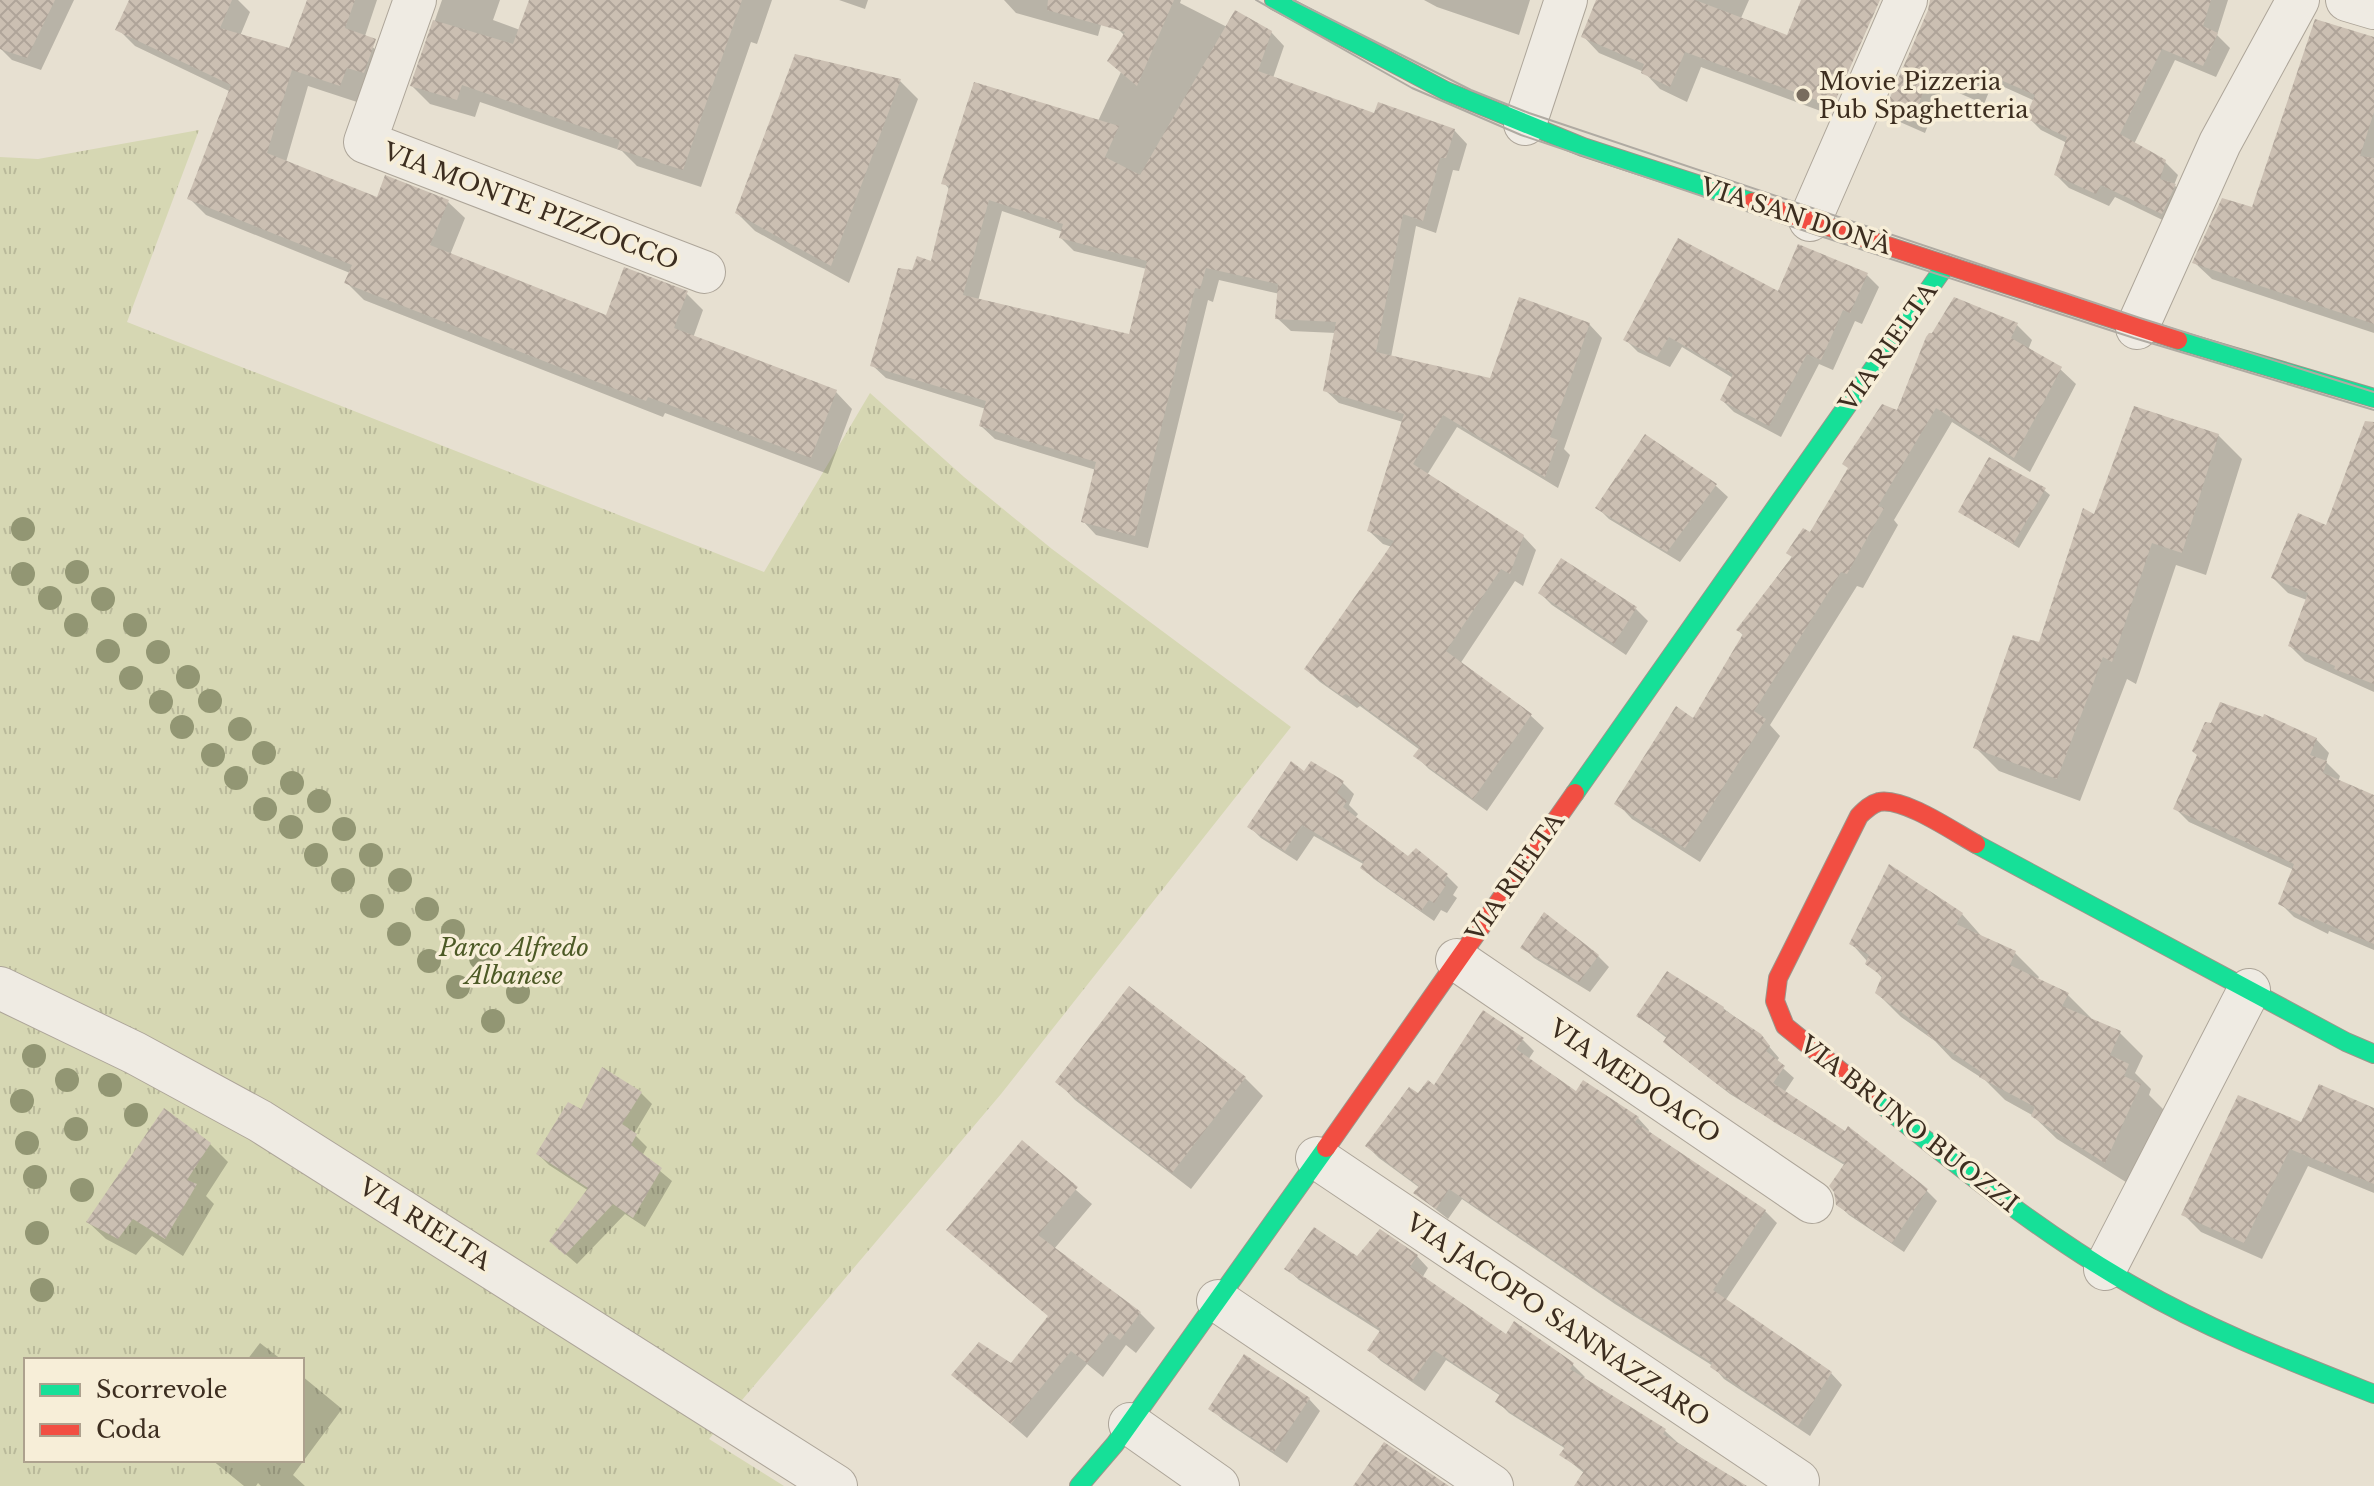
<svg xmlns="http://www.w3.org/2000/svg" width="2374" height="1486" viewBox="0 0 2374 1486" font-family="'Libre Baskerville',serif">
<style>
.park{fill:url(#park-tufts);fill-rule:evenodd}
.shadow{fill:#0003;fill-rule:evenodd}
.building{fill:url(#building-cross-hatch);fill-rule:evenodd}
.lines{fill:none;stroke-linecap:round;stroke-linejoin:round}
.street-casing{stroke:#ada599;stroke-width:44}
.fast-casing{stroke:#9c958a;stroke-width:20}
.jam-casing{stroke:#9c958a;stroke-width:20}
.street{stroke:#efebe3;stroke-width:42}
.fast{stroke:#16e098;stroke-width:18}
.jam{stroke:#f24e42;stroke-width:18}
.tram{stroke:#afaaa2;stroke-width:2}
.tree{fill:#929673}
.poi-dot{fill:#786c5e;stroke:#f7eed8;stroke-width:3}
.labels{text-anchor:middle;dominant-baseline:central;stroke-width:7;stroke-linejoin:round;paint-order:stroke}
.poi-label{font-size:24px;fill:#3d2e20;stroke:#f7eed8;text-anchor:start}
.street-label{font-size:24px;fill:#3d2e20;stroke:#f7eed8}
.park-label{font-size:24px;font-style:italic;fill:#4d5a26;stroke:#f7eed8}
</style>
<defs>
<pattern id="park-tufts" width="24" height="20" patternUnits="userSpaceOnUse" patternTransform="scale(2)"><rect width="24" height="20" fill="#d6d7b3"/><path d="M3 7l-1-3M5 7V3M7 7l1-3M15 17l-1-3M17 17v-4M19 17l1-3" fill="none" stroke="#b9b99a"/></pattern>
<pattern id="building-cross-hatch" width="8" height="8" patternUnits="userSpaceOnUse" patternTransform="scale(2)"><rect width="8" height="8" fill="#cbbfb2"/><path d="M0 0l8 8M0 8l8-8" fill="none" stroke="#afa499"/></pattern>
</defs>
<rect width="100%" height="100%" fill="#e7e0d1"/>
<path class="park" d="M 199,130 L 127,322 L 764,572 L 870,393 L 964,477 L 1052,549 L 1291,727 L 1001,1094 L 709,1439 L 784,1486 L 0,1486 L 0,157 L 38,159 ZM 26,1360 L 302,1360 L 302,1460 L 26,1460 Z"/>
<path class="shadow" d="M 0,0 L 74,0 L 41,70 L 12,60 L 0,48 Z
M 131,0 L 238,0 L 250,12 L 240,36 L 290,50 L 310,0 L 377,0 L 364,39 L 378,52 L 357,102 L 308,86 L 286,162 L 378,199 L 448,202 L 465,218 L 450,255 L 608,318 L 686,293 L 703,310 L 693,338 L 836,392 L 852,409 L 828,474 L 665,413 L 663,417 L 364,300 L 347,283 L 350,273 L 206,215 L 189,198 L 231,92 L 135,46 L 118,29 Z
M 442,0 L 500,0 L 493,20 L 544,39 L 557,0 L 772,0 L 757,44 L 751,42 L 701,187 L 637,166 L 622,151 L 480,102 L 475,117 L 430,104 L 412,86 Z
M 839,0 L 868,0 L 865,9 Z
M 1004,0 L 1108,0 L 1098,36 L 1016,13 Z
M 1133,0 L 1181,0 L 1180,3 L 1227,27 L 1271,32 L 1284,46 L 1273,78 L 1375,116 L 1454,130 L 1467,144 L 1459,171 L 1453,170 L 1436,233 L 1416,226 L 1391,357 L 1491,380 L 1589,324 L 1602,338 L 1564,449 L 1570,455 L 1558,488 L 1457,427 L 1427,475 L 1523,536 L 1536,550 L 1523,586 L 1515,581 L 1460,664 L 1530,715 L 1544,728 L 1487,811 L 1429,769 L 1416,756 L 1420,750 L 1360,706 L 1357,708 L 1320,682 L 1306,669 L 1392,547 L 1383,544 L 1369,531 L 1403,422 L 1339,403 L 1325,390 L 1336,333 L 1291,331 L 1277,318 L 1280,294 L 1219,280 L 1213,302 L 1208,300 L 1148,548 L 1096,535 L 1083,521 L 1096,470 L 995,439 L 981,426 L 986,409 L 886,378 L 872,365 L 913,272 L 932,264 L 950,190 L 944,183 L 1098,121 L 1121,72 L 1125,36 L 1118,29 ZM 1002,211 L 1063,232 L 1061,238 L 1074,251 L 1147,269 L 1130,336 L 978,301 Z
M 1424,0 L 1530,0 L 1519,35 L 1437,7 Z
M 1599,0 L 1749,0 L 1741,18 L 1788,37 L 1804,0 L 1877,0 L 1826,113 L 1701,67 L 1687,102 L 1660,89 L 1644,72 L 1599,53 L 1583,36 Z
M 1932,0 L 2228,0 L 2217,35 L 2230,48 L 2216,77 L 2175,60 L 2134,144 L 2165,162 L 2178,175 L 2174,185 L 2188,198 L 2175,226 L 2115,197 L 2109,206 L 2069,188 L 2056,175 L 2067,143 L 2041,130 L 2028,117 L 2035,101 L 1993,82 L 1984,104 L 1943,86 L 1925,133 L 1900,122 L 1887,109 L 1930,10 Z
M 2374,39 L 2374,333 L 2212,279 L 2195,263 L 2253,210 Z
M 900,81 L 918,99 L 849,283 L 755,231 L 737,213 Z
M 1799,246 L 1867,275 L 1879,287 L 1862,324 L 1855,321 L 1833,370 L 1819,364 L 1781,437 L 1734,412 L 1722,400 L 1733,378 L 1682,347 L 1670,367 L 1638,352 L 1626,340 L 1779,294 Z
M 2017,325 L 2032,340 L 2028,350 L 2060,369 L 2076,384 L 2030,472 L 1952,422 L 1894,520 L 1898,525 L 1863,588 L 1857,586 L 1770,725 L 1780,736 L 1700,862 L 1632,819 L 1617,803 L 1693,721 L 1744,636 L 1738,630 L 1898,413 Z
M 2218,435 L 2242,459 L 2206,575 L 2176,565 L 2136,684 L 2127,679 L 2080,801 L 1999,771 L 1976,748 L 2040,644 L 2095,517 Z
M 1645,436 L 1716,486 L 1728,497 L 1680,562 L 1609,519 L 1598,508 Z
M 2374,473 L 2374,692 L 2305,661 L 2290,646 L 2307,600 L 2288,593 L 2273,578 L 2327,527 Z
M 2044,490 L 2050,495 L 2019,548 L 1960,512 Z
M 1561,561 L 1636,609 L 1648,621 L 1626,655 L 1552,605 L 1540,593 Z
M 2316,739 L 2329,753 L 2326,762 L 2340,776 L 2338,782 L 2374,814 L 2374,950 L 2329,931 L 2328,934 L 2294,917 L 2280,903 L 2294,870 L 2189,822 L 2175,808 Z
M 1305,773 L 1343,783 L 1354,794 L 1349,805 L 1358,814 L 1355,818 L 1409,859 L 1416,850 L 1447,876 L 1458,887 L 1453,895 L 1457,898 L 1447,913 L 1441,910 L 1434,921 L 1374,879 L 1363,868 L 1365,865 L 1314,836 L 1297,861 L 1261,838 L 1250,827 Z
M 1962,914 L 1984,939 L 2015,953 L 2039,977 L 2037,980 L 2067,994 L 2091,1018 L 2090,1020 L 2120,1033 L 2143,1056 L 2135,1073 L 2151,1089 L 2149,1095 L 2164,1110 L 2129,1184 L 2057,1139 L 2032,1115 L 2005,1100 L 1985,1080 L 1952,1059 L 1935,1041 L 1901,1017 L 1877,993 L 1883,979 L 1851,943 Z
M 1523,947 L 1598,956 L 1609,967 L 1590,992 L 1534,958 Z
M 1723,1008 L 1760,1036 L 1779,1058 L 1776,1062 L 1794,1078 L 1784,1093 L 1926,1190 L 1937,1201 L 1904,1252 L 1849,1215 L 1838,1204 L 1846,1166 L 1730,1094 L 1676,1052 L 1668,1039 L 1638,1016 Z
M 1522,1039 L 1534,1051 L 1528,1060 L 1576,1094 L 1638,1118 L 1649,1130 L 1648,1132 L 1765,1211 L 1777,1223 L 1725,1301 L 1831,1373 L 1842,1385 L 1810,1436 L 1724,1379 L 1713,1366 L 1615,1304 L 1462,1199 L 1448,1219 L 1415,1193 L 1420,1188 L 1379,1158 L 1367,1146 L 1418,1096 Z
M 1245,1078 L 1263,1096 L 1191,1189 L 1075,1100 L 1058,1082 Z
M 641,1093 L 652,1104 L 634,1134 L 647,1147 L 642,1156 L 672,1181 L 645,1227 L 625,1214 L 577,1264 L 563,1252 L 589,1191 L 549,1165 L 538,1154 L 582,1112 Z
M 2374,1110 L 2374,1193 L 2308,1166 L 2262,1259 L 2201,1232 L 2183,1214 L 2302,1125 Z
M 1022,1143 L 1092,1204 L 1054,1249 L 1140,1313 L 1155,1328 L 1136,1353 L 1126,1345 L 1103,1377 L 1087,1364 L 1027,1438 L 954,1375 L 1012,1366 L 1050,1317 L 949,1230 Z
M 210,1144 L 228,1162 L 206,1196 L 214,1204 L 183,1256 L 152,1236 L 136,1255 L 106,1239 L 88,1222 Z
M 1417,1256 L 1428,1268 L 1422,1278 L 1506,1336 L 1515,1324 L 1573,1365 L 1585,1377 L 1583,1379 L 1665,1431 L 1677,1442 L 1743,1486 L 1592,1486 L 1584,1473 L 1562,1455 L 1566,1449 L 1509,1413 L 1498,1402 L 1501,1396 L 1446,1360 L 1425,1391 L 1381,1361 L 1370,1350 L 1381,1332 L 1299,1280 L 1287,1269 L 1357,1258 Z
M 260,1343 L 282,1360 L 247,1360 Z
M 302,1376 L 342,1409 L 293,1475 L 305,1486 L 261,1486 L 258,1483 L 256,1486 L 244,1486 L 212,1460 L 302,1460 Z
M 1309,1399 L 1320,1411 L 1287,1463 L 1223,1420 L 1211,1408 Z"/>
<path class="building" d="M 0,0 L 55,0 L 27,58 L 0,49 Z
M 129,0 L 232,0 L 220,28 L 289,48 L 307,0 L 355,0 L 345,28 L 376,39 L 364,73 L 347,68 L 340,86 L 292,70 L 267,153 L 377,197 L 385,175 L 449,200 L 430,245 L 606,315 L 624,267 L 688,291 L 674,328 L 837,390 L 811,458 L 648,397 L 646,401 L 344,283 L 352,265 L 187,199 L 231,85 L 115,30 Z
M 529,0 L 742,0 L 683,170 L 617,149 L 620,140 L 462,85 L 457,100 L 410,86 L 433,20 L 513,44 Z
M 1048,0 L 1174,0 L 1137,86 L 1107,61 L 1125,32 L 1047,10 Z
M 1596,0 L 1695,0 L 1787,35 L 1801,0 L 1880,0 L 1833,106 L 1685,52 L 1670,87 L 1641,73 L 1644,64 L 1581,37 Z
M 1930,0 L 2211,0 L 2203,26 L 2218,33 L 2203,66 L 2162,49 L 2120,134 L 2166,160 L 2160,179 L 2176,184 L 2162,214 L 2101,185 L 2096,194 L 2054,175 L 2067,137 L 2025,118 L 2035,95 L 1980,71 L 1970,92 L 1930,74 L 1912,122 L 1885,109 L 1928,10 Z
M 1235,10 L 1272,31 L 1258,71 L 1374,113 L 1378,102 L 1455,129 L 1446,158 L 1440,158 L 1423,221 L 1403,214 L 1376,352 L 1490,378 L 1519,297 L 1590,323 L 1550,437 L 1558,440 L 1545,477 L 1443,415 L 1413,464 L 1524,535 L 1510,574 L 1501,569 L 1446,651 L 1532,714 L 1473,799 L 1413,756 L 1420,747 L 1346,694 L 1342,696 L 1304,669 L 1394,541 L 1367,531 L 1404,414 L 1323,391 L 1336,322 L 1275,319 L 1278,284 L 1206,268 L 1200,289 L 1195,288 L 1135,536 L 1081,522 L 1096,462 L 979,426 L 986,401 L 870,366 L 898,268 L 912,270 L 917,256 L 931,261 L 949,186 L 941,184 L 974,82 L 1119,126 L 1105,157 L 1140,175 ZM 989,200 L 1063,224 L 1059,238 L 1147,261 L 1129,334 L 963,295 Z
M 2315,19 L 2374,37 L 2374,112 L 2360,156 L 2374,158 L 2374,324 L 2192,263 L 2222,198 L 2252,207 Z
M 795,54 L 901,79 L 831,266 L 735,213 Z
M 1678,238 L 1778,291 L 1798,244 L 1868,273 L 1850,313 L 1843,310 L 1821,360 L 1807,354 L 1769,426 L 1720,400 L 1733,374 L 1669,337 L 1657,357 L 1623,340 Z
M 1954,297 L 2018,323 L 2011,338 L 2062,367 L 2014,458 L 1936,408 L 1878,506 L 1884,508 L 1847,574 L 1841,572 L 1754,711 L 1766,719 L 1685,848 L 1614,804 L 1676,706 L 1693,718 L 1743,634 L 1736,630 L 1792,557 L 1786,553 L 1803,528 L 1810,532 L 1848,468 L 1842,464 L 1882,404 L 1897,410 L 1926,337 L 1929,333 L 1932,333 Z
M 2134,406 L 2219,434 L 2182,553 L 2152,543 L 2112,662 L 2103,657 L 2057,779 L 1973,748 L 2013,635 L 2039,642 L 2083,508 L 2094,514 Z
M 2365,421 L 2374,422 L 2374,684 L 2334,669 L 2335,666 L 2288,646 L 2308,593 L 2271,578 L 2298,513 L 2326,525 Z
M 1645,434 L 1717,484 L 1667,552 L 1595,508 Z
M 1989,457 L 2046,488 L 2013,544 L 1958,512 Z
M 1561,558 L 1637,607 L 1614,644 L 1538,593 Z
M 2220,702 L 2263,717 L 2264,714 L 2317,738 L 2310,755 L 2327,761 L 2323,773 L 2374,795 L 2374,944 L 2315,919 L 2314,922 L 2278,904 L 2294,864 L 2173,809 L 2197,755 L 2192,751 L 2205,722 L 2211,723 Z
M 1291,761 L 1304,771 L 1311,761 L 1344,781 L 1337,793 L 1347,801 L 1343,807 L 1408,856 L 1416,848 L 1448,874 L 1443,882 L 1446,885 L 1434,903 L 1429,900 L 1421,911 L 1360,868 L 1364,862 L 1302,825 L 1285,851 L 1247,827 Z
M 1889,864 L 1963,913 L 1956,924 L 2016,951 L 2010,965 L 2069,993 L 2062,1006 L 2121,1031 L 2110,1055 L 2129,1064 L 2124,1076 L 2141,1084 L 2105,1163 L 2031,1116 L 2035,1107 L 1979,1077 L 1981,1072 L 1927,1035 L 1928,1032 L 1875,993 L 1882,976 L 1865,964 L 1869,955 L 1849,944 Z
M 1544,912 L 1599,955 L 1579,982 L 1520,948 Z
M 1667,971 L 1724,1007 L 1723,1009 L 1761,1034 L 1770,1046 L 1766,1051 L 1785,1066 L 1773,1083 L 1845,1131 L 1848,1126 L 1928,1189 L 1892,1243 L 1836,1205 L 1834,1192 L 1829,1186 L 1845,1163 L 1777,1124 L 1717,1084 L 1663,1042 L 1667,1036 L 1636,1016 Z
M 1129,986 L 1246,1077 L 1172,1173 L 1055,1082 Z
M 1483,1010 L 1524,1038 L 1516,1049 L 1576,1091 L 1583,1080 L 1639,1117 L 1635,1122 L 1766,1210 L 1713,1290 L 1832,1372 L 1798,1426 L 1710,1367 L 1712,1363 L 1601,1292 L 1449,1189 L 1436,1209 L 1413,1193 L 1419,1186 L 1365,1146 L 1409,1087 L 1418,1093 L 1428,1080 L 1434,1085 Z
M 602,1067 L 642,1092 L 622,1124 L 637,1134 L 631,1145 L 662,1168 L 633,1218 L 613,1204 L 565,1255 L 549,1241 L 588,1188 L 536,1154 L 568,1102 L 581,1109 Z
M 2319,1084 L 2374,1108 L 2374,1184 L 2290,1149 L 2244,1243 L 2181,1215 L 2238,1095 L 2301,1122 Z
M 164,1108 L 211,1143 L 187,1180 L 197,1184 L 165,1239 L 133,1219 L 118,1239 L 86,1222 Z
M 1022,1140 L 1078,1187 L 1038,1235 L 1141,1312 L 1120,1340 L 1110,1332 L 1087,1363 L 1071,1351 L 1011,1424 L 951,1375 L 979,1342 L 1011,1363 L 1048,1316 L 946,1230 Z
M 1314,1227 L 1357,1256 L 1380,1229 L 1418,1255 L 1410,1267 L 1506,1334 L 1514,1321 L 1574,1363 L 1570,1369 L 1666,1429 L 1663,1434 L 1747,1486 L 1574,1486 L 1584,1471 L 1559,1455 L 1565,1447 L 1495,1402 L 1500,1394 L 1434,1350 L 1412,1381 L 1367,1350 L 1381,1329 L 1284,1269 Z
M 1244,1354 L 1310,1398 L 1274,1452 L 1208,1409 Z
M 1384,1442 L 1449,1486 L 1353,1486 Z"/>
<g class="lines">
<defs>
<path id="street" d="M 415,0 L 365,142 L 704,272
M 2347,0 L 2374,8
M 1525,124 L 1566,0
M 1810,220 L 1906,0
M 2137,328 L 2220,143 L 2298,0
M 1457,960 L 1812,1202
M 0,988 L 135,1053 L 260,1121 L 836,1486
M 1317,1158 L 1798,1481
M 2105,1269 L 2249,990
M 1218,1301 L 1492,1486
M 1130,1424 L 1218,1486"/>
<path id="fast" d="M 1274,0 L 1446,91 L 1583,147 L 1752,202
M 2178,340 L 2374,398
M 1575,793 L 1946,265
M 1976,844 L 2346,1042 L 2374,1054
M 1869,1094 C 1954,1163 2040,1233 2135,1287 C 2211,1331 2293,1362 2374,1394
M 1079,1486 L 1115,1444 L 1326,1148"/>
<path id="jam" d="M 1752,202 L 2178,340
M 1869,1094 L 1785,1026 L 1775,1001 L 1778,978 L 1859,816 C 1865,810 1871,804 1879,802 C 1904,797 1954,832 1976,844
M 1326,1148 L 1575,793"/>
</defs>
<use href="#street" class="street-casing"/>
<use href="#fast" class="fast-casing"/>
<use href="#jam" class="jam-casing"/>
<use href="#street" class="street"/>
<use href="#fast" class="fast"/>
<use href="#jam" class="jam"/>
<path class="tram" d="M 1256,0 L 1412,88 L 1521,135 L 1814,234 L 2134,338 L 2374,410
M 1293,0 L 1471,90 L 1529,113 L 2140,318 L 2374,392"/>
</g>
<g class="tree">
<circle cx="23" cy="529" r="12"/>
<circle cx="77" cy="572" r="12"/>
<circle cx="23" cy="574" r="12"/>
<circle cx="50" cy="598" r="12"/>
<circle cx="103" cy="599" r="12"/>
<circle cx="76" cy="625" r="12"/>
<circle cx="135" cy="625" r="12"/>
<circle cx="108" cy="651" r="12"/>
<circle cx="158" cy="652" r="12"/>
<circle cx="188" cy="677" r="12"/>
<circle cx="131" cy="678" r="12"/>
<circle cx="210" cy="701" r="12"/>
<circle cx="161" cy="702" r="12"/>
<circle cx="182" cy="727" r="12"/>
<circle cx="240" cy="729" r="12"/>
<circle cx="264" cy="753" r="12"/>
<circle cx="213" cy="755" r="12"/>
<circle cx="236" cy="778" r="12"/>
<circle cx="292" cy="783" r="12"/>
<circle cx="319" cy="801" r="12"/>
<circle cx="265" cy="809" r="12"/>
<circle cx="291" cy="827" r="12"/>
<circle cx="344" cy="829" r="12"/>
<circle cx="316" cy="855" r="12"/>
<circle cx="371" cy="855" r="12"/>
<circle cx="343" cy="880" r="12"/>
<circle cx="400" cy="880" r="12"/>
<circle cx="372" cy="906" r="12"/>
<circle cx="427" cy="909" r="12"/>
<circle cx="453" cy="931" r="12"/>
<circle cx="399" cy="934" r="12"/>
<circle cx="481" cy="958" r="12"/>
<circle cx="429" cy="961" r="12"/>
<circle cx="458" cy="987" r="12"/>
<circle cx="518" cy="992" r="12"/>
<circle cx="493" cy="1021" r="12"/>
<circle cx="34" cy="1056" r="12"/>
<circle cx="67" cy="1080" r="12"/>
<circle cx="110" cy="1085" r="12"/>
<circle cx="22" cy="1101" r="12"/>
<circle cx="136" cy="1115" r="12"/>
<circle cx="76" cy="1129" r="12"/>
<circle cx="27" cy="1143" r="12"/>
<circle cx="35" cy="1177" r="12"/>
<circle cx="82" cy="1190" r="12"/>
<circle cx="37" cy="1233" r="12"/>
<circle cx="42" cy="1290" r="12"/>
</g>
<circle class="poi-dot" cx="1803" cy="95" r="8"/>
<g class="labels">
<g class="poi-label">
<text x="1819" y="81">Movie Pizzeria<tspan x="1819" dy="28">Pub Spaghetteria</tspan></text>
</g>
<g class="street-label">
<text transform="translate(531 206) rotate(21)">VIA MONTE PIZZOCCO</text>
<text transform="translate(1796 216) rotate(18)">VIA SAN DONÀ</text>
<text transform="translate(1888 347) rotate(-55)">VIA RIELTA</text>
<text transform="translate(1515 877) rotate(-55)">VIA RIELTA</text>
<text transform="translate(1635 1081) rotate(34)">VIA MEDOACO</text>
<text transform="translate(1909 1124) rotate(38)">VIA BRUNO BUOZZI</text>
<text transform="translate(425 1224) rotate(32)">VIA RIELTA</text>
<text transform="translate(1558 1320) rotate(34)">VIA JACOPO SANNAZZARO</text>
</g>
<g class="park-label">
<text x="514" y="947">Parco Alfredo<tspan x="514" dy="28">Albanese</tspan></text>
</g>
</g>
<rect x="24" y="1358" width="280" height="104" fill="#f7eed8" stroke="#ada18e" stroke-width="2"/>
<rect x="40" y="1384" width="40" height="12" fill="#16e098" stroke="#ada18e" stroke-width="2"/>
<text x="96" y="1398" font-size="24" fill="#3d2e20">Scorrevole</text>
<rect x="40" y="1424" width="40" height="12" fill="#f24e42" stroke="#ada18e" stroke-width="2"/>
<text x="96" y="1438" font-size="24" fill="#3d2e20">Coda</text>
</svg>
